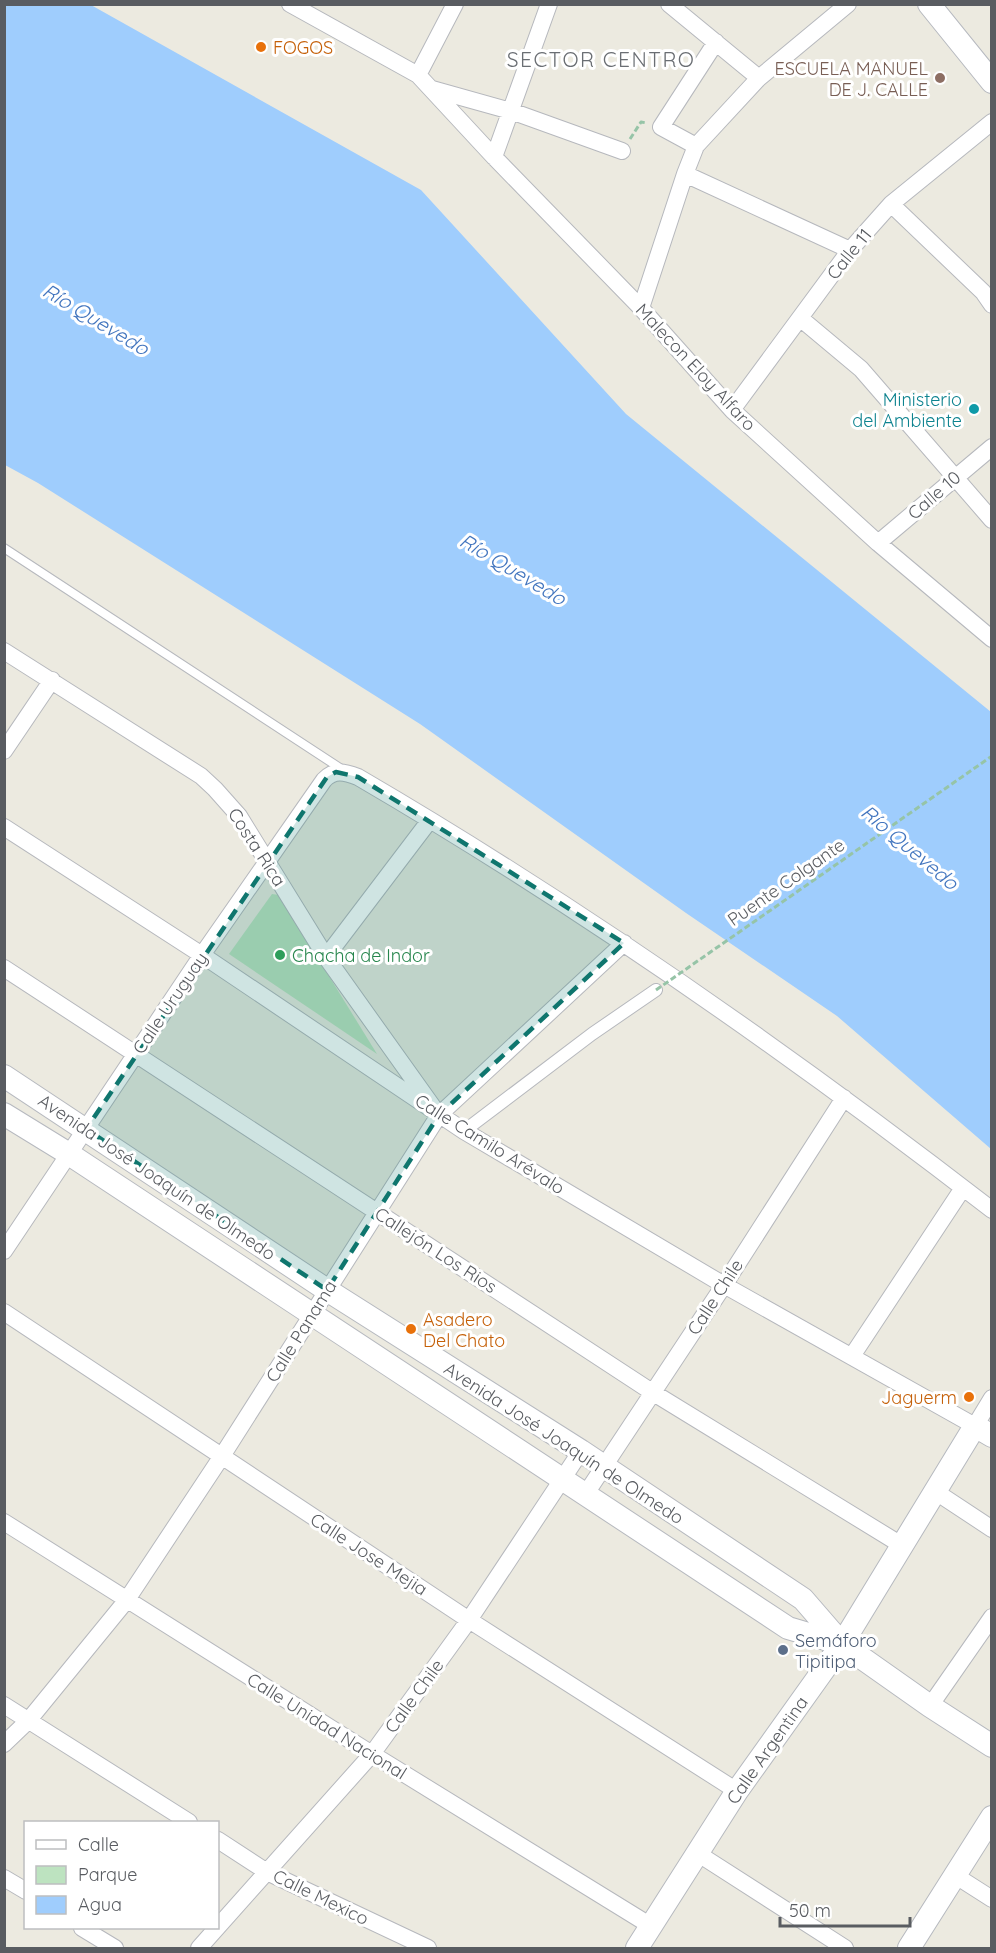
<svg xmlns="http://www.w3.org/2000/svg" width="996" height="1953" viewBox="0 0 996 1953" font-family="Quicksand,sans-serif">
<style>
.green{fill:#bde3c0}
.water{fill:#9fcdfd}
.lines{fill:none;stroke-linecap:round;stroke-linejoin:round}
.service-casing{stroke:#b6b8bd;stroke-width:10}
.pedestrian-casing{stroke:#b6b8bd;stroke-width:14}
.minor-casing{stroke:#b6b8bd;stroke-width:18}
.secondary-casing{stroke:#b6b9bf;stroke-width:24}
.path{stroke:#96c4a7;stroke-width:3;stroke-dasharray:6 3;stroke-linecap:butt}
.service{stroke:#fff;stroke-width:8}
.pedestrian{stroke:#fff;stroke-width:12}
.minor{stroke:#fff;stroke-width:16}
.secondary{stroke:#fff;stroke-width:22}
.path-bridge{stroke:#96c4a7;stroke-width:3;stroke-dasharray:6 3;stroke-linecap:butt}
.marked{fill:#0f766e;fill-opacity:0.2;stroke:#0f766e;stroke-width:4.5;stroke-dasharray:12 8;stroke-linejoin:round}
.food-dot{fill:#e8710a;stroke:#fff;stroke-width:2}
.education-dot{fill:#8d6e63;stroke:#fff;stroke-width:2}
.culture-dot{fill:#0f9aa8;stroke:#fff;stroke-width:2}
.leisure-dot{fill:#2e9e5b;stroke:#fff;stroke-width:2}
.service-dot{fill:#5c6f8a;stroke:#fff;stroke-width:2}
.labels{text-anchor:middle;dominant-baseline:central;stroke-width:6;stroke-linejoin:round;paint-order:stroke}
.food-label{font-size:18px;fill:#c56008;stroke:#fff;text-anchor:start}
.education-label{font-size:18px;fill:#785e54;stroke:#fff;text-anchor:end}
.street-label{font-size:18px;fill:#595c61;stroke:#fff}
.culture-label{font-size:18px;fill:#0d838f;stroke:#fff;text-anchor:end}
.leisure-label{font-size:18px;fill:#27864d;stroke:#fff;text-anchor:start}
.service-label{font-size:18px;fill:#4e5e75;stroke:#fff;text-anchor:start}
.water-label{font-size:20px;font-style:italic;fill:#4376bf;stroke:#fff}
.quarter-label{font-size:21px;letter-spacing:1.5px;fill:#6a6e73;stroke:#fff}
</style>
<rect width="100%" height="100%" fill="#eceae0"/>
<path class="green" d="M 272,894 L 279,895 L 377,1054 L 229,954 Z"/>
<path class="water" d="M 5,4 L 91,5 L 421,190 L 626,414 L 991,712 L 991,1149 L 837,1016 L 686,913 L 420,724 L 38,483 L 5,465 Z"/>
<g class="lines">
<defs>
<path id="service" d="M 4,548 L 343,770"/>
<path id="pedestrian" d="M 464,1131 L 592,1034 L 656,990"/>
<path id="minor" d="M 290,4 L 418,75 L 494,157 L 641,308 L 732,410 L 878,543 L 992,639
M 669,4 L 759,78
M 418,75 L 455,4
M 432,89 L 511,111 L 622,151
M 696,146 L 661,127 L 716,42
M 494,157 L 549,4
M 685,174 L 696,146 L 759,78 L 848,4
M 891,204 L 983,292 L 992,305
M 641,308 L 685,174 L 850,250
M 800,318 L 861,369 L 992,520
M 732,410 L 850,250 L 891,204 L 992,122
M 878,543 L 992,447
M 4,651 L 201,776 L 215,789 L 239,816 L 326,957 L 433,1107
M 4,751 L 52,680
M 4,827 L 202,955 L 464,1131 L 724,1285 L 975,1426 L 992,1398
M 326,957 L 430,820
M 4,968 L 652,1392 L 903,1546
M 4,1251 L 202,955 L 324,780 C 334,769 345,772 358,777 C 579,906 789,1053 992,1210
M 4,1312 L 469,1620 L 737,1791
M 852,1356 L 963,1188
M 936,1492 L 992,1529
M 585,1495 L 724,1285 L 844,1098
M 4,1522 L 372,1754 L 651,1926
M 4,1705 L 189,1822
M 930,1706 L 992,1617
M 4,1744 L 28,1721 L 126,1601 L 222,1456 L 439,1115 L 624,943
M 218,1840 L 267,1872 L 428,1948
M 697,1853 L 845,1948
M 956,1876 L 992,1899
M 4,1878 L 26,1891
M 82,1928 L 115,1948
M 199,1948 L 372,1754 L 469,1620 L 581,1451"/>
<path id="secondary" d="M 929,4 L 992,82
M 4,1076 L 327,1290 L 581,1451 L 803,1599 L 842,1644 L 930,1706 L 992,1746
M 4,1114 L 69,1154 L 788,1628 L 842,1644
M 637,1948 L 737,1791 L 842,1644 L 975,1426 L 992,1436
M 909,1948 L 992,1817"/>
</defs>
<use href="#service" class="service-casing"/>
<use href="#pedestrian" class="pedestrian-casing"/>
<use href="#minor" class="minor-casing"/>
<use href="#secondary" class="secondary-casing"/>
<path class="path" d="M 630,139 L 641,122 L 647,123"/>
<use href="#service" class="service"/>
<use href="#pedestrian" class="pedestrian"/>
<use href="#minor" class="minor"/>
<use href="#secondary" class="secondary"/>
<path class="path-bridge" d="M 656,990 L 992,756"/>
</g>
<path class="marked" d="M 336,772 L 358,777 L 624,943 L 439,1115 L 327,1290 L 86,1129 L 327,777 Z"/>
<g class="food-dot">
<circle cx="261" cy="47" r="6"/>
<circle cx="411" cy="1329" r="6"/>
<circle cx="969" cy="1397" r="6"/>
</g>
<circle class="education-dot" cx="940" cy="78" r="6"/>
<circle class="culture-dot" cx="974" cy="409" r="6"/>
<circle class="leisure-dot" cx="280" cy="955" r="6"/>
<circle class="service-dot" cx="783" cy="1650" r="6"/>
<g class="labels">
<g class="food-label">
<text x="273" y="47">FOGOS</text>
<text x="423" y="1319">Asadero<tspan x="423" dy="21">Del Chato</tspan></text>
<text x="957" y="1397" text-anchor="end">Jaguerm</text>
</g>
<g class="education-label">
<text x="928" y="68">ESCUELA MANUEL<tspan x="928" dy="21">DE J. CALLE</tspan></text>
</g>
<g class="street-label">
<text transform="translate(849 254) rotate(-51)">Calle 11</text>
<text transform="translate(696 367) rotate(47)">Malecon Eloy Alfaro</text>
<text transform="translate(934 495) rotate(-41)">Calle 10</text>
<text transform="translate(257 847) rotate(57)">Costa Rica</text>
<text transform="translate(786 882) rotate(-35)">Puente Colgante</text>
<text transform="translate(170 1003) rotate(-56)">Calle Uruguay</text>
<text transform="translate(490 1144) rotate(32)">Calle Camilo Arévalo</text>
<text transform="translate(157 1177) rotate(34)">Avenida José Joaquín de Olmedo</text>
<text transform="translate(436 1250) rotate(33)">Callejón Los Rios</text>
<text transform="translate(715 1297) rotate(-57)">Calle Chile</text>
<text transform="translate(301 1331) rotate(-58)">Calle Panama</text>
<text transform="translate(564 1443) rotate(33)">Avenida José Joaquín de Olmedo</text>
<text transform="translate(369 1554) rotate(33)">Calle Jose Mejia</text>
<text transform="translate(414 1696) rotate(-54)">Calle Chile</text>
<text transform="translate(327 1726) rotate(32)">Calle Unidad Nacional</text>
<text transform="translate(767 1750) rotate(-55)">Calle Argentina</text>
<text transform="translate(321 1897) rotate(26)">Calle Mexico</text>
</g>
<g class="culture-label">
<text x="962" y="399">Ministerio<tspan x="962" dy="21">del Ambiente</tspan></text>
</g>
<g class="leisure-label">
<text x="292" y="955">Chacha de Indor</text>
</g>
<g class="service-label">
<text x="795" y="1640">Semáforo<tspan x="795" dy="21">Tipitipa</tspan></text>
</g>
<g class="water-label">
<text transform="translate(96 319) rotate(31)">Río Quevedo</text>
<text transform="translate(513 569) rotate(31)">Río Quevedo</text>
<text transform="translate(910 847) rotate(40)">Río Quevedo</text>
</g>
<g class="quarter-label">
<text x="601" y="59">SECTOR CENTRO</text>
</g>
</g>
<rect width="996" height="1953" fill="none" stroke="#595c61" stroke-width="12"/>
<rect x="24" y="1821" width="195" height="108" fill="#ffffff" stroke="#bdbec0" stroke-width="1.5"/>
<rect x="36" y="1840" width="30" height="9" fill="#ffffff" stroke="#bdbec0" stroke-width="1.5"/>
<text x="78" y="1851" font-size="18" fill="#595c61">Calle</text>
<rect x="36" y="1866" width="30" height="18" fill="#bde3c0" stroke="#bdbec0" stroke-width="1.5"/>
<text x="78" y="1881" font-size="18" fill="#595c61">Parque</text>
<rect x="36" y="1896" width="30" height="18" fill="#9fcdfd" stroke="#bdbec0" stroke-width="1.5"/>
<text x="78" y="1911" font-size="18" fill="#595c61">Agua</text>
<path d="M780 1917v9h130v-9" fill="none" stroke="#595c61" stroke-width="3"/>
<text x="789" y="1917" font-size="18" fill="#595c61" stroke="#ffffff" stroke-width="4.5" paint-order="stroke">50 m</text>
</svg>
